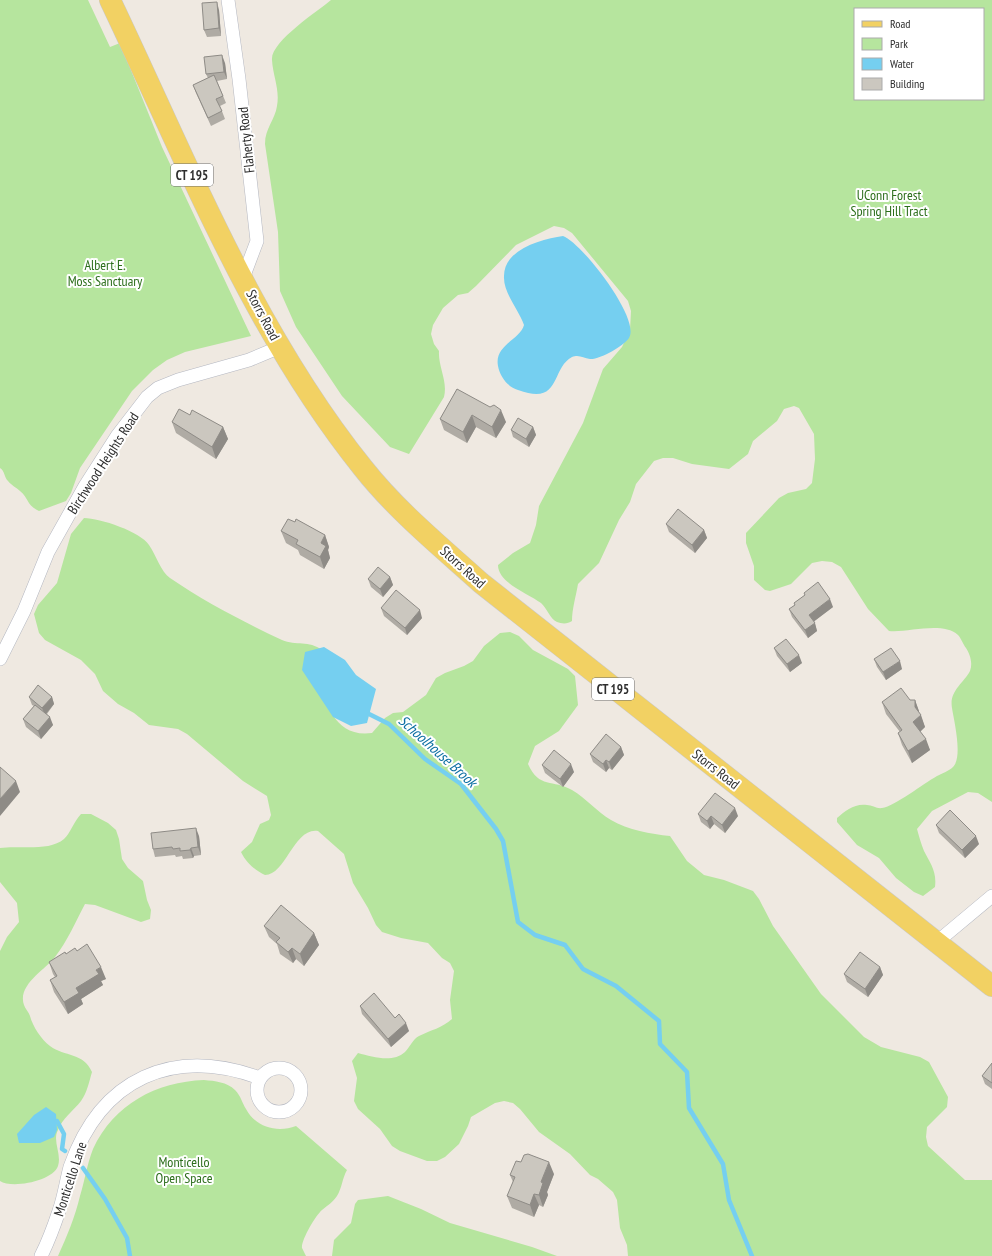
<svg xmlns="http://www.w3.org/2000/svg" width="992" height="1256" viewBox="0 0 992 1256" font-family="'PT Sans Narrow',sans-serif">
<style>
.green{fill:#b6e59e;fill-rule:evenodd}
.water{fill:#75cff0}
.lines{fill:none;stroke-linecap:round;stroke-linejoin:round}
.stream{stroke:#75cff0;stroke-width:4.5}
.street-casing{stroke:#b4b7c1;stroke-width:14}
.primary-casing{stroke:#c9c9c9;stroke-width:22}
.street{stroke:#fff;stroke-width:13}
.primary{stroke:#f2d163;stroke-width:21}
.wall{fill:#afaba4}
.shaded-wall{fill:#8e8b86}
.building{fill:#cbc7bf;stroke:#8e8b86}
.labels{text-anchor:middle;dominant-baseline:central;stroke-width:4;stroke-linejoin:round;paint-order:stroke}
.shield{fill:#fff;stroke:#6d6d6d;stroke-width:1}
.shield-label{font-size:13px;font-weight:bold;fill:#2e2e2e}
.street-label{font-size:14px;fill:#2e2e2e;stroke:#fff}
.park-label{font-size:14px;fill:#2c6e1b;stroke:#fff}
.water-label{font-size:15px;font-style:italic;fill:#0d6fa3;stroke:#fff}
</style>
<rect width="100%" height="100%" fill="#efe9e1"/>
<path class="green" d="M 0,0 L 88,0 L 110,47 L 120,43 L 162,147 L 251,336 L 185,352 L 167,360 L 153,370 L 132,391 L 80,468 L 71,493 L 66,501 L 39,511 C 26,505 29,498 20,491 C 16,487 12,486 8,481 C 4,477 5,471 0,468 Z
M 331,0 L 992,0 L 992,802 L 978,793 L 968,792 L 932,811 L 917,829 C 919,836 921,844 924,851 C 930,863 937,871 935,887 L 923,896 L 914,892 L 896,878 L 879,858 L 857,845 L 837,822 L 837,818 C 845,811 855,803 867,805 C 872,805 877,809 882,808 C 895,806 923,784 937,776 C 941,774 949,771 953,767 C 963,757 954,721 952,708 C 949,691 963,684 970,671 C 973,663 970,654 966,648 C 963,644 961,638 958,635 C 942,621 908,633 889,631 L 868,609 L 841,567 L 832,562 L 822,561 L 812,563 L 791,584 L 770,591 L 765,590 L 754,580 L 754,566 L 746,543 L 746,533 L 779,498 L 788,493 L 806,489 L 812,483 L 815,459 L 814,434 L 799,408 L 794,406 L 784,409 L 777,421 L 753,441 L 748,454 L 729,469 L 692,464 L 673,458 L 663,458 L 654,461 L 636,484 L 630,502 L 619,520 L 599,563 L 578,584 C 576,596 572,609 572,621 C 568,624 562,624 557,622 C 550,619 547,608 541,603 C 529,594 498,583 498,565 L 513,553 L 530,543 L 536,525 L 539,506 L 583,423 L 603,369 L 622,347 L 630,330 L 631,311 L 628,301 L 572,233 L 564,228 L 554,226 L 516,245 L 476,286 L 468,293 L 458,295 L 443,308 L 433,325 L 431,334 L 434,344 L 439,351 C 438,367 448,381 444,397 L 409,454 L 390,447 L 342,396 L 296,327 L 280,291 L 278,232 L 265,144 C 265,128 275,120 277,106 C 280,90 273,76 272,60 C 270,42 318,11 331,0 ZM 855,9 L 983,9 L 983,99 L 855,99 Z
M 84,518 C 100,518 141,532 149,545 C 156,555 161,572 170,578 C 205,602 244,622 282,640 C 296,646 309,640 322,650 L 315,677 C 327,704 335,738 372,733 L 385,718 L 393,713 L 403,712 L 426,695 L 436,678 L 445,673 L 464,666 L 473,661 L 484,646 L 500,633 L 510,632 L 519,636 L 533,650 L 568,669 L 575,676 L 578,705 L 559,731 L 535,746 L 528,764 C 539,789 553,779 572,790 C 586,798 597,812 611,820 C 628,830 651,834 670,836 L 687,861 L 704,875 L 724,880 L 753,891 L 759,899 L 773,926 L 821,994 L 864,1037 L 881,1047 L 920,1057 L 929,1062 L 948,1097 L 947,1107 L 927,1127 L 926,1137 L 928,1146 L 965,1180 L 992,1180 L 992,1256 L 628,1256 L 627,1245 L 620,1228 L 617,1200 L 613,1192 L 598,1179 L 590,1175 L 570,1154 L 539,1132 L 520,1109 L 513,1103 L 504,1101 L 495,1103 L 471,1117 L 468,1126 L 459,1144 L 445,1157 L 437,1161 L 427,1161 L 400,1151 L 392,1146 L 380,1129 L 358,1109 L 354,1101 L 357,1078 L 352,1061 L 358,1053 C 373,1057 393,1063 405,1052 C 410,1047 413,1039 419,1036 C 431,1030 442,1028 452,1019 L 450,1000 L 454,971 L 450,963 L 442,958 L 428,943 L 401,938 L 382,932 L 376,925 L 368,908 L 353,883 L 344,854 L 318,831 C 294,827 286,875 265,875 C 254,869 247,864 241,852 L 252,842 L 260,824 L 269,820 L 271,815 L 267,796 L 243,781 L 187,734 L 178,729 L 149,725 L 134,713 L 118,704 L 103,691 L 95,674 L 81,660 L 45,640 L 39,633 L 34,614 L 38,605 L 57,583 L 71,534 Z
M 81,814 L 91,814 L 108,823 L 116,830 L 119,839 L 122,859 L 128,868 L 143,881 L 147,900 L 151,910 L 150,919 L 141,922 L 95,905 L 85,904 C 76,921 67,942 55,957 C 45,970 17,985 24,1005 C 25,1009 29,1012 30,1016 C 33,1027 41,1039 50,1046 C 65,1057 83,1052 92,1072 C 89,1082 87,1093 81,1101 C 74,1110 62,1119 58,1130 C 52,1141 62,1154 58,1166 C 53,1181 12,1189 0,1181 L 0,951 L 7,937 L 19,922 L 17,903 L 0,882 L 0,848 C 18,845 49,852 64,839 C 70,834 74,821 81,814 Z
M 204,1080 C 215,1081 227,1082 235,1090 C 241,1096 242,1103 246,1109 C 256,1128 278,1133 296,1126 L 347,1170 C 342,1179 342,1188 337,1196 C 333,1202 328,1205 322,1210 C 316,1215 301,1240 302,1248 C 303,1250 305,1254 306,1256 L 58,1256 C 67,1236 75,1217 80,1196 C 85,1180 87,1164 93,1149 C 114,1104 156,1082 204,1080 Z
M 388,1196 L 421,1209 L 450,1223 L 532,1247 L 557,1256 L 332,1256 L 334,1240 L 351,1223 L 355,1204 L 358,1200 Z"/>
<path class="water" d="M 563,236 C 582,243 641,319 629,338 C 624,346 599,360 590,359 C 583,358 579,354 572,357 C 550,369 562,406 518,390 C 508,387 500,377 498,366 C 494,345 520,340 524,325 C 519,310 503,293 504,276 C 504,249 542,239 563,236 Z
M 324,647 L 345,660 L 356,675 L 376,689 L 367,723 L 351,726 L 333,717 L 302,670 L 305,652 Z
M 46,1107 L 56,1114 L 57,1130 L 54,1137 L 40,1143 L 19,1143 L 17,1134 L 34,1115 Z"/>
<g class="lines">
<path class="stream" d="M 369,714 L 389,724 L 425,759 L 461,784 L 496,829 L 503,841 L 518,922 L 535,935 L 565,945 L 583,969 L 616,986 L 659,1021 L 660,1044 L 687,1072 L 689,1108 L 723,1164 L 729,1200 L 752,1256
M 57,1121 L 64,1134 L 62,1149 L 65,1151
M 83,1168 L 105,1199 L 127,1238 L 130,1256"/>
<defs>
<path id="street" d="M 228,0 L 239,79 L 257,241 L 243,278
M 0,659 L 24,611 L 48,552 L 85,486 L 117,436 L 147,397 L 158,388 L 178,380 L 249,360 L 280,347
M 937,942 L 992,896
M257 1090a22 22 0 1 1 44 0a22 22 0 1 1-44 0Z
M 41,1256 C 48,1242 54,1226 59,1211 C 64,1197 66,1182 70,1167 C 101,1078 173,1046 260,1078"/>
<path id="primary" d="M 110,0 C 186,159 252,330 363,468 C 397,511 440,546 481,583 L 992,986"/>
</defs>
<use href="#street" class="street-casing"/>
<use href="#primary" class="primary-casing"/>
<use href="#street" class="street"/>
<use href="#primary" class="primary"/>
</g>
<path class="wall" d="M 219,10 L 221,36 L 207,37 L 204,30 Z
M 225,63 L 227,79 L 217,81 L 226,103 L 220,106 L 225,119 L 211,126 L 196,93 L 193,85 L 208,78 L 206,74 Z
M 457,389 L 506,422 L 496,438 L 476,427 L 467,443 L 444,430 L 440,419 Z
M 190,415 L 223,427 L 228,439 L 216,459 L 176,433 L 172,422 Z
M 533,427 L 536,435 L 529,447 L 513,437 L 511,430 Z
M 295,522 L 325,535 L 329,547 L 328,550 L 330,558 L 324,569 L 300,555 L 298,550 L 286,543 L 281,531 Z
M 666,524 L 704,530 L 707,538 L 695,553 L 669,532 Z
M 390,577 L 393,585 L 383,597 L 371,587 L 368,579 Z
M 804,593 L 833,607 L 814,621 L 817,631 L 808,638 L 792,617 L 789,609 L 795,605 L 794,603 L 805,595 Z
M 381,608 L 422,618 L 407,635 L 384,616 Z
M 774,648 L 802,663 L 790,672 L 777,656 Z
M 874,659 L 902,669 L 886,680 L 877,667 Z
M 29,697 L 52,697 L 54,704 L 47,714 L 53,725 L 41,739 L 26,727 L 23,719 L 34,706 L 32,705 Z
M 915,700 L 919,712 L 925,727 L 920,731 L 930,750 L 912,763 L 902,745 L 898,733 L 900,732 L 886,714 L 882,702 Z
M 621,747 L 624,755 L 612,770 L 609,768 L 606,772 L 593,762 L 590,754 Z
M 542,765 L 574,772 L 563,787 L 545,773 Z
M 698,814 L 738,816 L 725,833 L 714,824 L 710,829 L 701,822 Z
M 936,825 L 979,844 L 965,858 L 939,833 Z
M 199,836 L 201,855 L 194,856 L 193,858 L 183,859 L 182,856 L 176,857 L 175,855 L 155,857 L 153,849 Z
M 264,926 L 314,933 L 319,945 L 304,966 L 296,959 L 293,963 L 280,954 L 277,944 L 269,937 Z
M 77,951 L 106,979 L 101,981 L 103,985 L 81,999 L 83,1004 L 68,1014 L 54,992 L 50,980 L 55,977 L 53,974 L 49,962 L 66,954 Z
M 880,967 L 883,975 L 868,997 L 847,982 L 844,974 Z
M 360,1006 L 395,1018 L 409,1031 L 391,1047 L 362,1014 Z
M 992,1063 L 992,1089 L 985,1084 L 982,1076 Z
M 554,1174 L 547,1192 L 548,1195 L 543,1207 L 539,1205 L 534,1217 L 512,1208 L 507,1196 L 513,1182 L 510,1175 Z"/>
<path class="shaded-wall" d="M 217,2 L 219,10 L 221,36 L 219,28 Z
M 222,55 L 225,63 L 227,79 L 224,72 Z
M 501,410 L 506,422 L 496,438 L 492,427 Z
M 472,415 L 476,427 L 467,443 L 463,432 Z
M 223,427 L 228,439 L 216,459 L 212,447 Z
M 533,427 L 536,435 L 529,447 L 526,439 Z
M 704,530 L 707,538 L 695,553 L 692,545 Z
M 325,535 L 329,547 L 328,550 L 330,558 L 324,569 L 320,557 L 321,543 Z
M 390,577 L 393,585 L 383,597 L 380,589 Z
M 830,599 L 833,607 L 812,623 L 809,615 Z
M 420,610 L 422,618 L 407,635 L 405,628 Z
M 815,623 L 817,631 L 808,638 L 805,630 Z
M 799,655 L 802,663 L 790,672 L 787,664 Z
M 900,661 L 902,669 L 886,680 L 883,672 Z
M 52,697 L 54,704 L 45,715 L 42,708 Z
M 915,700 L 919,711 L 919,717 L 921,715 L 925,727 L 918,734 L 913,722 L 915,707 Z
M 50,717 L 53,725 L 41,739 L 38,731 Z
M 926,739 L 930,750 L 912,763 L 908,751 Z
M 621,747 L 624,755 L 612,770 L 609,762 Z
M 606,760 L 609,768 L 606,772 L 603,764 Z
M 571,764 L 574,772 L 563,787 L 560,779 Z
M 16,781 L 20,792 L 0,816 L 0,799 Z
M 735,808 L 738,816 L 725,833 L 722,825 Z
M 711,816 L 714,824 L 710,829 L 707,821 Z
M 196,828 L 199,836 L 201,855 L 198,847 Z
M 976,836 L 979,844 L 965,858 L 962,850 Z
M 191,848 L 194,856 L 193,858 L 190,850 Z
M 314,933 L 319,945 L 304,966 L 300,954 Z
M 292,948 L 296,959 L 293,963 L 288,952 Z
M 101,967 L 106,979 L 101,981 L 103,985 L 81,999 L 83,1004 L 68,1014 L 64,1002 L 76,988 L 96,970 Z
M 880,967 L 883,975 L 868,997 L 865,989 Z
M 406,1023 L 409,1031 L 391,1047 L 388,1039 Z
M 549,1162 L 554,1174 L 547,1192 L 548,1195 L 543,1207 L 539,1195 L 541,1182 Z
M 534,1194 L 539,1205 L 534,1217 L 530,1205 Z"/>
<path class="building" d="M 217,2 L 219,28 L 204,30 L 202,3 Z
M 222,55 L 224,72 L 206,74 L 204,57 Z
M 214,75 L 223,96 L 216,99 L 222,111 L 208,118 L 193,85 Z
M 457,389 L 490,407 L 494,405 L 501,410 L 492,427 L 472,415 L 463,432 L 440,419 Z
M 179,409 L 190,415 L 192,410 L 223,427 L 212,447 L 172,422 Z
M 518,418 L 533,427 L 526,439 L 511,430 Z
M 678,509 L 704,530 L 692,545 L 666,524 Z
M 288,519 L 295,522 L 296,519 L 325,535 L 321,543 L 326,546 L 320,557 L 296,544 L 298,540 L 281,531 Z
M 378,567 L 390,577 L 380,589 L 368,579 Z
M 818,582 L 830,599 L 809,615 L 815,623 L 805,630 L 789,609 L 795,605 L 794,603 L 805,595 L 804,593 Z
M 396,590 L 420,610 L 405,628 L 381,608 Z
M 786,639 L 799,655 L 787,664 L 774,648 Z
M 891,648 L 900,661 L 883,672 L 874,659 Z
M 38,685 L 52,697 L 42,708 L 29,697 Z
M 901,688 L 910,700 L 915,700 L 915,707 L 921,715 L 913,722 L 926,739 L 908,751 L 898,733 L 902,730 L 882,702 Z
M 35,705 L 50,717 L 38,731 L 23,719 Z
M 606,734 L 621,747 L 609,762 L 606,760 L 603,764 L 590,754 Z
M 554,750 L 571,764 L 560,779 L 542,765 Z
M 0,767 L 16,781 L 0,799 Z
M 715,793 L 735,808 L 722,825 L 711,816 L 707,821 L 698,814 Z
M 950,810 L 976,836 L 962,850 L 936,825 Z
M 196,828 L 198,847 L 191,848 L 190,850 L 180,851 L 180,848 L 173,849 L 172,847 L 153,849 L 151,833 Z
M 281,905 L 314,933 L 300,954 L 292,948 L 288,952 L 276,942 L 280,938 L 264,926 Z
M 87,944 L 101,967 L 96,970 L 99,974 L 76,988 L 79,993 L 64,1002 L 50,980 L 57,976 L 49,962 L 65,952 L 66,954 L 75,948 L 77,951 Z
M 860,952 L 880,967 L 865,989 L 844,974 Z
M 374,993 L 395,1018 L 399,1014 L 406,1023 L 388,1039 L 360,1006 Z
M 992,1063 L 992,1083 L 982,1076 Z
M 528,1154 L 549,1162 L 541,1182 L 543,1183 L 539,1195 L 534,1194 L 530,1205 L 507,1196 L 515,1177 L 510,1175 L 516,1161 L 521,1162 L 524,1155 Z"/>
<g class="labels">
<g class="shield">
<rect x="171" y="164" width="42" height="22" rx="3"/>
<rect x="592" y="678" width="42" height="22" rx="3"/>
</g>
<g class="shield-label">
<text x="192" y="175">CT 195</text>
<text x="613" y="689">CT 195</text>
</g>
<g class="street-label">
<text transform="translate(246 140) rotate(-96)">Flaherty Road</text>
<text transform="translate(263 315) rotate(62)">Storrs Road</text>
<text transform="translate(103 463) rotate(-57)">Birchwood Heights Road</text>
<text transform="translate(463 567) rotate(42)">Storrs Road</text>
<text transform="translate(716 769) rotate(38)">Storrs Road</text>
<text transform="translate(70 1179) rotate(-72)">Monticello Lane</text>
</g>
<g class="park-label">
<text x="889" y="195">UConn Forest<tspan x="889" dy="16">Spring Hill Tract</tspan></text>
<text x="105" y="265">Albert E.<tspan x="105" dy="16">Moss Sanctuary</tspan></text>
<text x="184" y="1162">Monticello<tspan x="184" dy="16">Open Space</tspan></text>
</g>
<g class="water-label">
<text transform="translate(438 751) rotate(42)">Schoolhouse Brook</text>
</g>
</g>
<rect x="854" y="8" width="130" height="92" fill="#ffffff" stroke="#ababab"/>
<rect x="862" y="21" width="20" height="6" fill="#f2d163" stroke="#ababab"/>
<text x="890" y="28" font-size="12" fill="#2e2e2e">Road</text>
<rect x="862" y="38" width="20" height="12" fill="#b6e59e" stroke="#ababab"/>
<text x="890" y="48" font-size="12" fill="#2e2e2e">Park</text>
<rect x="862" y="58" width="20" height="12" fill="#75cff0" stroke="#ababab"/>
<text x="890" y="68" font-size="12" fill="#2e2e2e">Water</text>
<rect x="862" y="78" width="20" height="12" fill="#cbc7bf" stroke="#ababab"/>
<text x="890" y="88" font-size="12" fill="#2e2e2e">Building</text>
</svg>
